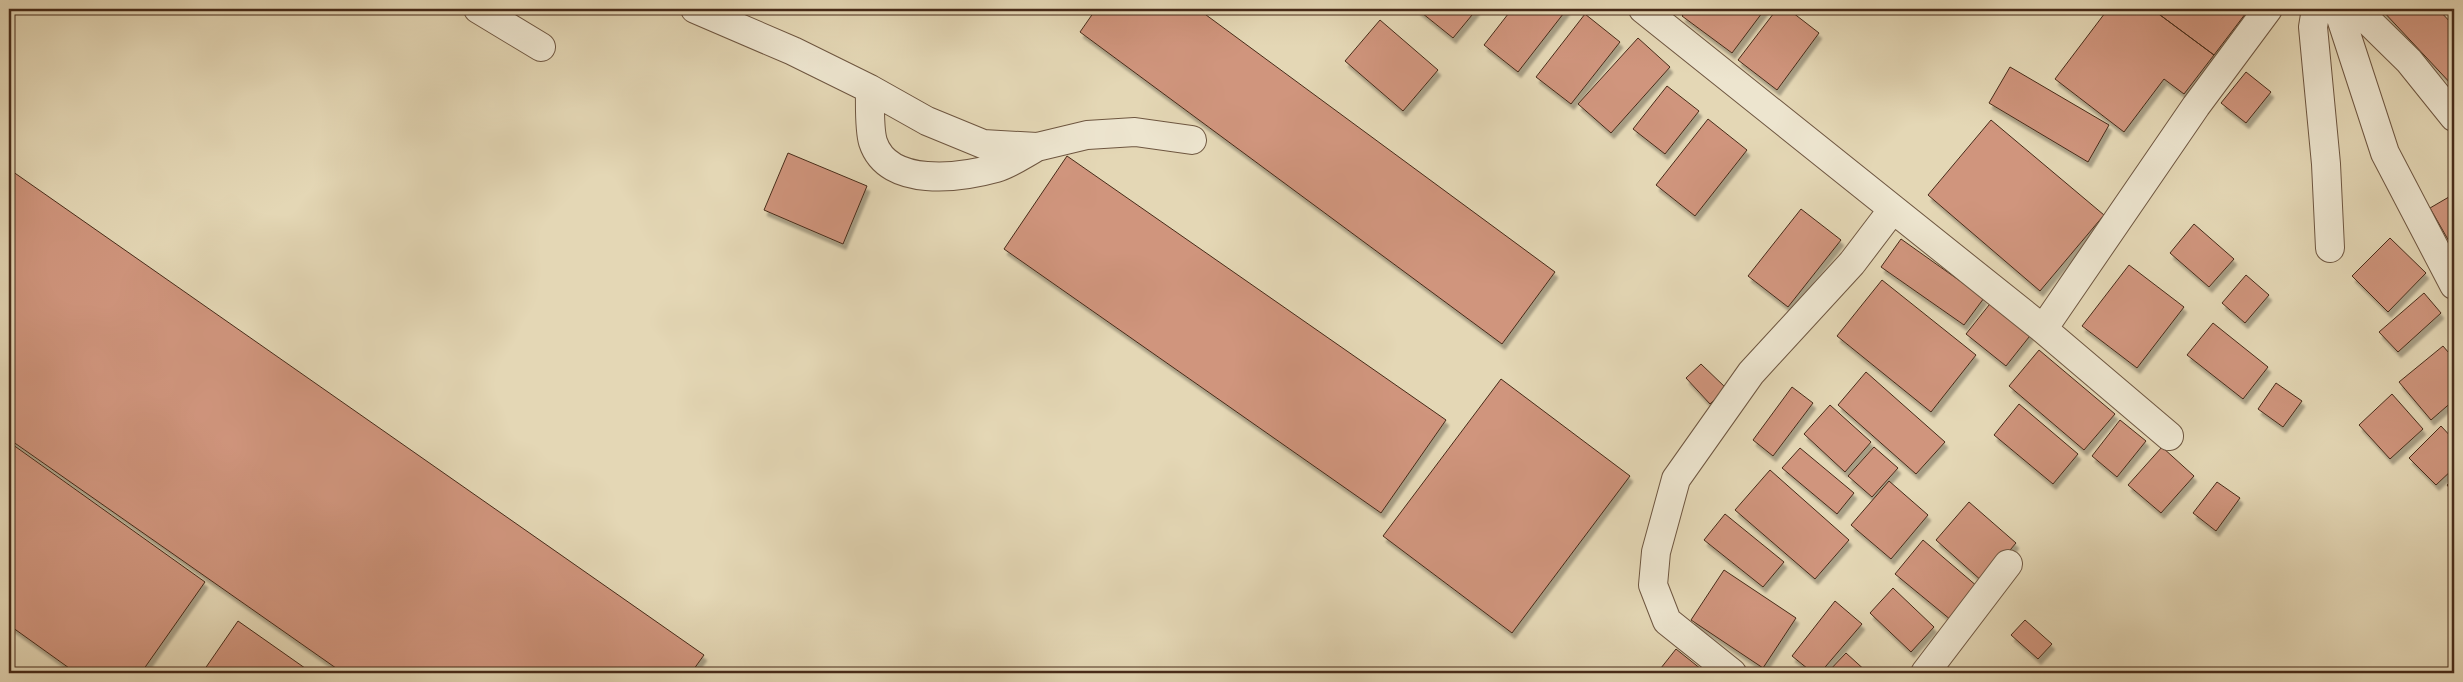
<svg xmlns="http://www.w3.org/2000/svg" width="2463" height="682" viewBox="0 0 2463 682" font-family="'IM FELL Double Pica',serif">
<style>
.building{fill:#d0957d;stroke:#472b19;filter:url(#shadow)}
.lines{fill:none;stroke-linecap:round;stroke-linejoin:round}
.minor-casing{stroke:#6e5640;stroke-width:30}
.minor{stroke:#ede5cf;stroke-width:28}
</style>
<defs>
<filter id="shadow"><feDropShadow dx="3" dy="5.5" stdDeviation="1" flood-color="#0004"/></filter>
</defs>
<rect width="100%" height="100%" fill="#e4d7b5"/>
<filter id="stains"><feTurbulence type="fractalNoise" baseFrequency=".004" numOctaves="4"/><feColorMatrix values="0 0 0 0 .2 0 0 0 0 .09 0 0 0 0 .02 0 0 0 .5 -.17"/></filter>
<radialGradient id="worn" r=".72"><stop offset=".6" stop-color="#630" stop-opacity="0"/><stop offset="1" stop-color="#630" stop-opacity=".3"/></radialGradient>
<path class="building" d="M 1096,9 L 1198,9 L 1555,272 L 1502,344 L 1080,32 Z
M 1417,9 L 1477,9 L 1453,38 Z
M 1512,9 L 1567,9 L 1518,72 L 1484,45 Z
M 1688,9 L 1765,9 L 1732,53 L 1682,16 Z
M 1777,9 L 1788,9 L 1819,33 L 1777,90 L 1738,60 Z
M 2108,9 L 2152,9 L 2214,55 L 2184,94 L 2164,79 L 2124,132 L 2055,79 Z
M 2152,9 L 2249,9 L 2214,55 Z
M 2381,9 L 2438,9 L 2454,26 L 2454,87 Z
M 1585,14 L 1620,42 L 1571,104 L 1536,77 Z
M 1380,20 L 1438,70 L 1403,111 L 1345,61 Z
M 1638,38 L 1670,67 L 1611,133 L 1578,104 Z
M 2010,67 L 2109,125 L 2088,162 L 1989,103 Z
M 2246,72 L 2271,92 L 2246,123 L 2221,103 Z
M 1667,86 L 1699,111 L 1665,154 L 1633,129 Z
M 1708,119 L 1747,150 L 1695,216 L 1656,185 Z
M 1991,120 L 2104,215 L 2040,291 L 1928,195 Z
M 788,153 L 867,186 L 843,244 L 764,210 Z
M 1067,156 L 1446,420 L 1381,513 L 1004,249 Z
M 9,169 L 704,655 L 691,673 L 343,673 L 9,439 Z
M 2454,194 L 2454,250 L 2430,208 Z
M 1801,209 L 1841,240 L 1788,307 L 1748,276 Z
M 2194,224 L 2234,259 L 2209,287 L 2170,253 Z
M 2390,238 L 2426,273 L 2388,312 L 2352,276 Z
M 1901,239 L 1984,298 L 1964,325 L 1881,267 Z
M 2129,265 L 2184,307 L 2137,368 L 2082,326 Z
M 2246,275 L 2269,295 L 2245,323 L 2222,303 Z
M 1882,280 L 1976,355 L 1931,412 L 1837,336 Z
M 2424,293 L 2441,313 L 2398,352 L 2379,332 Z
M 1993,300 L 2033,332 L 2006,366 L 1966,334 Z
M 2213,323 L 2268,367 L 2243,399 L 2187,355 Z
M 2443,346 L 2454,359 L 2454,400 L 2431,420 L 2399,382 Z
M 2039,350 L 2115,414 L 2084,450 L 2009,386 Z
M 1701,364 L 1726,388 L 1710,404 L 1686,378 Z
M 1866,372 L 1945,442 L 1916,474 L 1838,405 Z
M 1501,379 L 1630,476 L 1512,633 L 1383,536 Z
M 2276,383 L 2302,401 L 2283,427 L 2258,409 Z
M 1792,387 L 1813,403 L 1773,456 L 1753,440 Z
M 2392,394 L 2423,429 L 2390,459 L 2359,425 Z
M 2019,404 L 2078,454 L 2053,484 L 1994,435 Z
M 1830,405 L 1871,442 L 1845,472 L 1804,434 Z
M 2120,420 L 2146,441 L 2117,477 L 2092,456 Z
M 2441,426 L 2454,440 L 2454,468 L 2436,485 L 2409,458 Z
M 9,442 L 205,582 L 141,673 L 76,673 L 9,625 Z
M 1874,447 L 1898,468 L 1872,497 L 1848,476 Z
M 2162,447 L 2194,476 L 2161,513 L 2128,485 Z
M 1800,448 L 1854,493 L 1837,514 L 1782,468 Z
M 1770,470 L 1849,540 L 1815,579 L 1735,510 Z
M 2454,479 L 2454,494 L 2447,485 Z
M 1889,481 L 1928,515 L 1891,559 L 1851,525 Z
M 2217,482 L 2240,498 L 2216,531 L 2193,513 Z
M 1969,502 L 2016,543 L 1983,582 L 1936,540 Z
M 1725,514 L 1784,562 L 1763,587 L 1704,540 Z
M 1923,540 L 1978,587 L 1951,620 L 1895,574 Z
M 1724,570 L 1796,618 L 1763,668 L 1691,620 Z
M 1893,588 L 1934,627 L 1911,652 L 1870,613 Z
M 1835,601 L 1862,624 L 1820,673 L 1813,673 L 1792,656 Z
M 2025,620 L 2052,644 L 2038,659 L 2011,635 Z
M 238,621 L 312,673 L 202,673 Z
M 1676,649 L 1706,673 L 1657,673 Z
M 1846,653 L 1868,673 L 1827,673 Z"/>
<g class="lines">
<defs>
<path id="minor" d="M 478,9 L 541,47
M 695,9 L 793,51 L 870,89 L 927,121 L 983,144 L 1037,147 L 1087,135 L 1135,132 L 1192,140
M 1643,9 L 2043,329 L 2169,436
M 2316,9 L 2313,27 L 2326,164 L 2330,248
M 2338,9 L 2385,153 L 2454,285
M 2356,9 L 2409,61 L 2454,117
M 870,89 C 870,103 869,129 873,142 C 888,188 960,178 996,168 C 1010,164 1024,154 1037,147
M 2043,329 L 2196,106 L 2268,9
M 1732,673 L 1667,621 L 1653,585 L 1656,552 L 1676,479 L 1751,373 L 1852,263 L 1893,209
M 1925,673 L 2008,564"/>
</defs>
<use href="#minor" class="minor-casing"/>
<use href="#minor" class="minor"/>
</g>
<rect width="2463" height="682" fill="none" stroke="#e4d7b5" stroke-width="30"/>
<rect x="10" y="10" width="2443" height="662" fill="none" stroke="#472b19" stroke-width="2.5"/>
<rect x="15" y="15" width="2433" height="652" fill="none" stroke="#472b19"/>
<rect width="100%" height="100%" filter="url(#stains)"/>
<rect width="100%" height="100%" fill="url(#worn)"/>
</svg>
